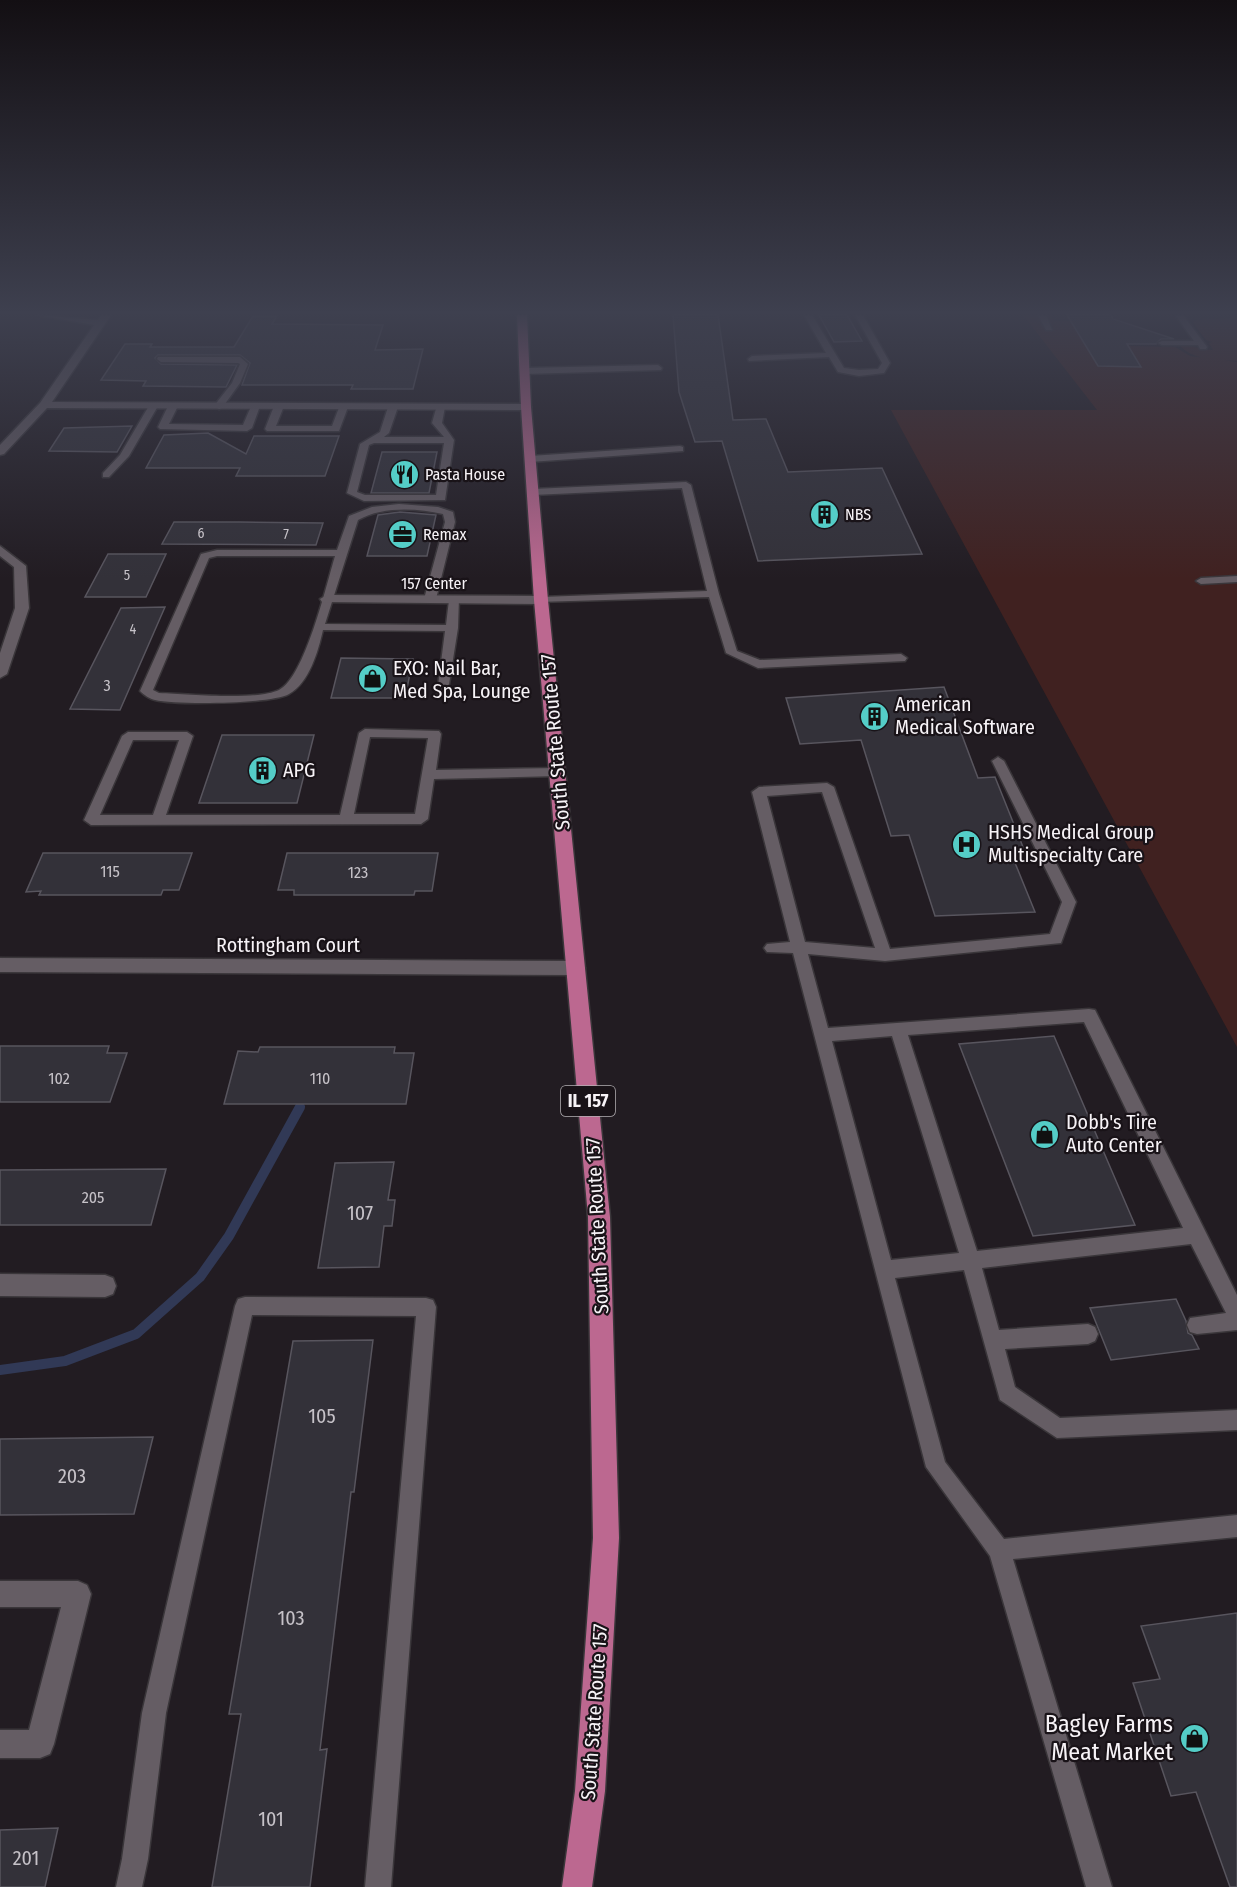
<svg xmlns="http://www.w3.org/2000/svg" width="1237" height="1887" viewBox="0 0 1237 1887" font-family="'Fira Sans Condensed',sans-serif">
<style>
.green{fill:#402120}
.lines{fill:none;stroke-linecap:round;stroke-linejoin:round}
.stream{stroke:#313956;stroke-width:10}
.building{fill:#333139;stroke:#58555e;stroke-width:1.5}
.service-casing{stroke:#3a363a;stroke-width:3}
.minor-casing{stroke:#3a363a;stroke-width:3}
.primary-casing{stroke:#3a363a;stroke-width:3}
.service{fill:#655d64;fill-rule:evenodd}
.minor{fill:#655d64;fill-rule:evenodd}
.primary{fill:#bc6890;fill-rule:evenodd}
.labels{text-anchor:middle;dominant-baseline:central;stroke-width:4.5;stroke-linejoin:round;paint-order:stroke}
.far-number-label{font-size:14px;fill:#c6c2c8}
.far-poi-label{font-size:16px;fill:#f7f3f7;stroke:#191318;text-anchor:start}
.far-street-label{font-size:16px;fill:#f7f3f7;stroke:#191318}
.number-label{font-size:16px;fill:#c6c2c8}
.shield{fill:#191318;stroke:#b4b0b4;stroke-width:1.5}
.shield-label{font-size:18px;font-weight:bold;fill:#f7f3f7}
.poi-label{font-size:20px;fill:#f7f3f7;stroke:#191318;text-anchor:start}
.street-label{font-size:20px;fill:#f7f3f7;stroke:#191318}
.near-number-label{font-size:20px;fill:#c6c2c8}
.near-poi-label{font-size:24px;fill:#f7f3f7;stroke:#191318;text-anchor:end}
</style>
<rect width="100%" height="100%" fill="#221c22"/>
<path class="green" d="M 1023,315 L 1038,315 L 1046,328 L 1053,328 L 1046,315 L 1050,315 L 1054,321 L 1071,321 L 1099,366 L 1141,366 L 1128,346 L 1175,347 L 1190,356 L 1237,362 L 1237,1047 L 891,410 L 1097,410 Z
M 1230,315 L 1237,315 L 1237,361 C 1220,360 1190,360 1180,345 C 1192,345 1201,350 1213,350 L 1209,343 L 1212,342 L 1206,340 L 1193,323 L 1195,320 L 1231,318 Z"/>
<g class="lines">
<path class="stream" d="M 0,1370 L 65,1361 L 136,1334 L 200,1277 L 229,1236 L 300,1107"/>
</g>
<path class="building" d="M 673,315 L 718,315 L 733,420 L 766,419 L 788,472 L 882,468 L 922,554 L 758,561 L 722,441 L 695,442 L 679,392 Z
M 819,315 L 847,315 L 862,341 L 834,342 Z
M 1067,315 L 1111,315 L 1113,319 L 1174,339 L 1161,339 L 1156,344 L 1127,344 L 1141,367 L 1098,366 Z
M 253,316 L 277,316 L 272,324 L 383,325 L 375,350 L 423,349 L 413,389 L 351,389 L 353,385 L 242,385 L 250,363 L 240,355 L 158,355 L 155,358 L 161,364 L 237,365 L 226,387 L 143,386 L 146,381 L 101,380 L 125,344 L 152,344 L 150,347 L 234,347 Z
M 132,426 L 117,452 L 49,451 L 64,428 Z
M 208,433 L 246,454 L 254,436 L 339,436 L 325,476 L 236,476 L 240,468 L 146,468 L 164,435 Z
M 382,452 L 437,452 L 429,493 L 371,493 Z
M 400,512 L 436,515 L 427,556 L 367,556 L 378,515 Z
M 174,522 L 240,522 L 323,523 L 316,545 L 162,544 Z
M 108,554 L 166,554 L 146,597 L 85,597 Z
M 165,607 L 120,710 L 70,709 L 121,608 Z
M 341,658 L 413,659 L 405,698 L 331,698 Z
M 944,687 L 978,778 L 995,777 L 1025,852 L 1011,853 L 1035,912 L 935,916 L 909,835 L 891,836 L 861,740 L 800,744 L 786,698 Z
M 222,735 L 314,735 L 297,803 L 199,803 Z
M 43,853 L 192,853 L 179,890 L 163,890 L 161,895 L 39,895 L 41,891 L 26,892 Z
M 287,853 L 438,853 L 432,891 L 415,891 L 414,895 L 294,895 L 294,890 L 278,890 Z
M 1054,1036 L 1135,1225 L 1033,1236 L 959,1044 Z
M 0,1046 L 109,1046 L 107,1053 L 127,1053 L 110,1102 L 0,1102 Z
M 260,1047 L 395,1047 L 394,1053 L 414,1053 L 406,1104 L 224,1104 L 238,1051 L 258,1052 Z
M 394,1162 L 388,1200 L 395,1200 L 392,1226 L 384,1226 L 379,1267 L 318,1268 L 335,1163 Z
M 166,1169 L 151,1225 L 0,1225 L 0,1170 Z
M 1176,1299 L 1186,1321 L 1188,1333 L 1192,1335 L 1199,1349 L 1111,1360 L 1090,1308 Z
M 373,1340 L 354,1492 L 351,1492 L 320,1750 L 327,1749 L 310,1887 L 212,1887 L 241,1714 L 229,1714 L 293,1341 Z
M 153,1437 L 134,1514 L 0,1515 L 0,1439 Z
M 1237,1613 L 1237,1887 L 1230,1887 L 1196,1792 L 1171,1796 L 1133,1683 L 1160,1679 L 1141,1626 Z
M 58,1828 L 45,1887 L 0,1887 L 0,1830 Z"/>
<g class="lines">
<defs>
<path id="service" d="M 804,315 L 812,315 L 844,368 L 859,370 L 878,369 L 882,363 L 855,315 L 863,315 L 890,363 L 884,373 L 859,376 L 838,372 L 829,357 L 749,361 L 748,359 L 752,356 L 826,353 Z
M 1038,315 L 1046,315 L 1052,330 L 1046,330 Z
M 1183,315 L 1207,347 L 1206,349 L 1200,349 L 1198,345 L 1162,345 L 1158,343 L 1162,341 L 1194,341 L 1176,316 Z
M 158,357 L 240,357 L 248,364 L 240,383 L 222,408 L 219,409 L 214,406 L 232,383 L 240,364 L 238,363 L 161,362 L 157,359 Z
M 658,365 L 662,368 L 661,370 L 524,374 L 520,371 L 524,368 Z
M 173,403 L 178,406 L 169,424 L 243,425 L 252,404 L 260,406 L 252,428 L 247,431 L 160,429 L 158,427 L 168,406 Z
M 279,403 L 284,406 L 276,426 L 332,426 L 340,405 L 348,407 L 339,431 L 267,431 L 265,429 L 274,406 Z
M 150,404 L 158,406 L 129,456 L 109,477 L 103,477 L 103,473 L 120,455 Z
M 393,404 L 398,407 L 389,433 L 384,437 L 444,437 L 432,423 L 437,405 L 445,407 L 442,423 L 454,440 L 445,500 L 364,501 L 347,493 L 360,444 L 380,432 L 388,407 ZM 374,443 L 444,443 L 436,495 L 365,495 L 357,492 L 369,445 Z
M 680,446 L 683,447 L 683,451 L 530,462 L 525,459 L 530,456 Z
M 686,482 L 691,485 L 719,594 L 737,651 L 760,660 L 901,654 L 907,658 L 905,661 L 758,668 L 726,653 L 709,597 L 537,602 L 537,598 L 541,597 L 707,591 L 682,488 L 533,495 L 528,492 L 533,489 Z
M 399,504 L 438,507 L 453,512 L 455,522 L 436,599 L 430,602 L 424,599 L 445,522 L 443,514 C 417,508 382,506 358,520 L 325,624 L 446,625 L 449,600 L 451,598 L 459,598 L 458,628 L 447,697 L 439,697 L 437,694 L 445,631 L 323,630 C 318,652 309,683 289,694 C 272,704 176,705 155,700 C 150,699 144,695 140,691 L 201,554 L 217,550 L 337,550 L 349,516 L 372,507 ZM 217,556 L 335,556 C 326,586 305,677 279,690 C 255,701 188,694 159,693 L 153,690 L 209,558 Z
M 1237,576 L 1237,582 L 1201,584 L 1196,581 L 1201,578 Z
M 365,729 L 439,731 L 441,734 L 436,770 L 558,768 L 565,772 L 558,776 L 434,779 L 428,819 L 421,824 L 91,825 L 84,820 L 122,736 L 128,732 L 187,732 L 193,736 L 166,815 L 340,815 L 359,733 ZM 370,737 L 428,738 L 415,814 L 354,814 ZM 133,740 L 179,740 L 153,815 L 100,815 Z
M 998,757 L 1004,761 L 1076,902 L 1061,943 L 885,961 L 808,954 L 828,1028 L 1089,1009 L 1095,1010 L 1237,1295 L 1237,1330 L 1197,1334 L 1190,1332 L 1187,1325 L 1190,1318 L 1226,1313 L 1191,1244 L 982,1268 L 999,1330 L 1088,1324 L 1095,1327 L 1098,1334 L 1095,1341 L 1088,1344 L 1005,1349 L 1015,1387 L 1060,1418 L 1237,1410 L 1237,1430 L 1057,1438 L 1000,1400 L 964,1270 L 895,1278 L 945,1462 L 1004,1539 L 1237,1515 L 1237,1537 L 1013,1559 L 1112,1887 L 1086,1887 L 990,1556 L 926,1467 L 793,953 L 767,952 L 764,948 L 767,944 L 790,942 L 752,792 L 759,787 L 827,783 L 834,787 L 890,949 L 1050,934 L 1062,902 L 992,761 ZM 822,792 L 875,948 L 805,942 L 767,796 ZM 1084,1022 L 1183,1228 L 977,1251 L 908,1035 ZM 892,1036 L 959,1253 L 891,1260 L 832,1041 Z
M 245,1297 L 426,1298 L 433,1300 L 436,1307 L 391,1887 L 365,1887 L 416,1316 L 252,1315 L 166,1713 L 148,1859 L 142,1887 L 116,1887 L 122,1859 L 142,1713 L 235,1306 L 238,1299 Z"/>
<path id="minor" d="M 37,315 L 98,320 L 101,315 L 111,315 L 52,402 L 526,404 L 531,407 L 526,410 L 47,408 L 4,454 L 0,455 L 0,445 L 40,403 L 94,325 Z
M 0,546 L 26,566 L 29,608 L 7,674 L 0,678 L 0,653 L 15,608 L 14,567 L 0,556 Z
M 327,595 L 541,596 L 548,600 L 541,604 L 322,602 L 320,599 Z
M 0,958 L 576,961 L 582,963 L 585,968 L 582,973 L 576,975 L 0,972 Z
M 0,1274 L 105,1275 L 113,1278 L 116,1286 L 113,1294 L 105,1297 L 0,1296 Z
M 0,1581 L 78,1581 L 87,1585 L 91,1594 L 54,1744 L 50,1754 L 40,1758 L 0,1758 L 0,1730 L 29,1730 L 61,1607 L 0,1607 Z"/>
<path id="primary" d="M 517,315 L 527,315 L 531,407 L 548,600 L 610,1217 L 619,1538 L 605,1791 L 592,1887 L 562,1887 L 575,1791 L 593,1538 L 588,1217 L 534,600 L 521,407 Z"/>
</defs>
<use href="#service" class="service-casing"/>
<use href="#minor" class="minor-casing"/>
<use href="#primary" class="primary-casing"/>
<use href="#service" class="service"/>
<use href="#minor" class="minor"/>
<use href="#primary" class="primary"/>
</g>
<linearGradient id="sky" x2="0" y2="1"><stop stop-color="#130f13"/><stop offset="0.54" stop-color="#3e404f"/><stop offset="1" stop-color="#3e404f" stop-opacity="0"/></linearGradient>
<rect width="1237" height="579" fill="url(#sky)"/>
<defs>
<symbol id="restaurant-disc" viewBox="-11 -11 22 22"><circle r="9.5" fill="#54cdc7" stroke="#191318"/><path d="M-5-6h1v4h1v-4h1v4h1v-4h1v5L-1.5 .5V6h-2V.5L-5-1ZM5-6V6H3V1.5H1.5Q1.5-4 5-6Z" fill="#111"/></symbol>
<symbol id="building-disc" viewBox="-11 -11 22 22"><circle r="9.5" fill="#54cdc7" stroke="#191318"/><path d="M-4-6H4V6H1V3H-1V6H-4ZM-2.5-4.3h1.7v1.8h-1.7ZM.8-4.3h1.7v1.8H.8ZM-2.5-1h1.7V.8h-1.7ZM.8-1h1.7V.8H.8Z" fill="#111"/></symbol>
<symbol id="office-disc" viewBox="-11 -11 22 22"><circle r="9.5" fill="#54cdc7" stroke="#191318"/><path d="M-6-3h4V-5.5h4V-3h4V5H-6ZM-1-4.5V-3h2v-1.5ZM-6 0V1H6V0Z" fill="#111"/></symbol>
<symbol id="shop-disc" viewBox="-11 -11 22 22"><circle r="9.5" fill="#54cdc7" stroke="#191318"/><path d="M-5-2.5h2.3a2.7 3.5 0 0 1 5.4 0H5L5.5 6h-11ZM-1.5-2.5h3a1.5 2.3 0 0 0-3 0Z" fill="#111"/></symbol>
<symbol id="hospital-disc" viewBox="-11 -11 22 22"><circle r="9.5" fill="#54cdc7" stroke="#191318"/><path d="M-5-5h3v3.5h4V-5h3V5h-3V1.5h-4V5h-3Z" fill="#111"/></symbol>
</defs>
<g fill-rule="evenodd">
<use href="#restaurant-disc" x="388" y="458" width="33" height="33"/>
<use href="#building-disc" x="808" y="498" width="33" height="33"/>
<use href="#office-disc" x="386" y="518" width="33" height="33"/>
<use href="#shop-disc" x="356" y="662" width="33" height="33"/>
<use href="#building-disc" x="858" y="700" width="33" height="33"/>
<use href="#building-disc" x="246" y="754" width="33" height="33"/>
<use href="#hospital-disc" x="950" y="828" width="33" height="33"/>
<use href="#shop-disc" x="1028" y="1118" width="33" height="33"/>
<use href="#shop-disc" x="1178" y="1722" width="33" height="33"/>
</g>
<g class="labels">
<g class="far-number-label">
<text x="201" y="533">6</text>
<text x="286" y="534">7</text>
<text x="127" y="575">5</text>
<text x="133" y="629">4</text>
</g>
<g class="far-poi-label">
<text x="425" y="474">Pasta House</text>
<text x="845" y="514">NBS</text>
<text x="423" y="534">Remax</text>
</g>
<g class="far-street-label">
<text x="434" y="583">157 Center</text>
</g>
<g class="number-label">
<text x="107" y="685">3</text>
<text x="110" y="871">115</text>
<text x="358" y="872">123</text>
<text x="59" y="1078">102</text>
<text x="320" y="1078">110</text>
<text x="93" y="1197">205</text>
</g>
<rect class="shield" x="561" y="1086" width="54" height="30" rx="4.5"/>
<g class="shield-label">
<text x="588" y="1101">IL 157</text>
</g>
<g class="poi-label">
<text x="393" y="668">EXO: Nail Bar,<tspan x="393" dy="23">Med Spa, Lounge</tspan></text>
<text x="895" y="704">American<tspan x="895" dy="23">Medical Software</tspan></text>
<text x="283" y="770">APG</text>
<text x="988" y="832">HSHS Medical Group<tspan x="988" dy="23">Multispecialty Care</tspan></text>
<text x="1066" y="1122">Dobb's Tire<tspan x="1066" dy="23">Auto Center</tspan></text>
</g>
<g class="street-label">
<text transform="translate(555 742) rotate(-95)">South State Route 157</text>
<text x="288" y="945">Rottingham Court</text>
<text transform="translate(597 1226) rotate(-93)">South State Route 157</text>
<text transform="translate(594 1712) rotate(-86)">South State Route 157</text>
</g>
<g class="near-number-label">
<text x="360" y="1213">107</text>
<text x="322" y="1416">105</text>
<text x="72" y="1476">203</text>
<text x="291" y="1618">103</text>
<text x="271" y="1819">101</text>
<text x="26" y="1858">201</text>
</g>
<g class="near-poi-label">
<text x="1173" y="1724">Bagley Farms<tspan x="1173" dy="28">Meat Market</tspan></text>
</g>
</g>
</svg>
